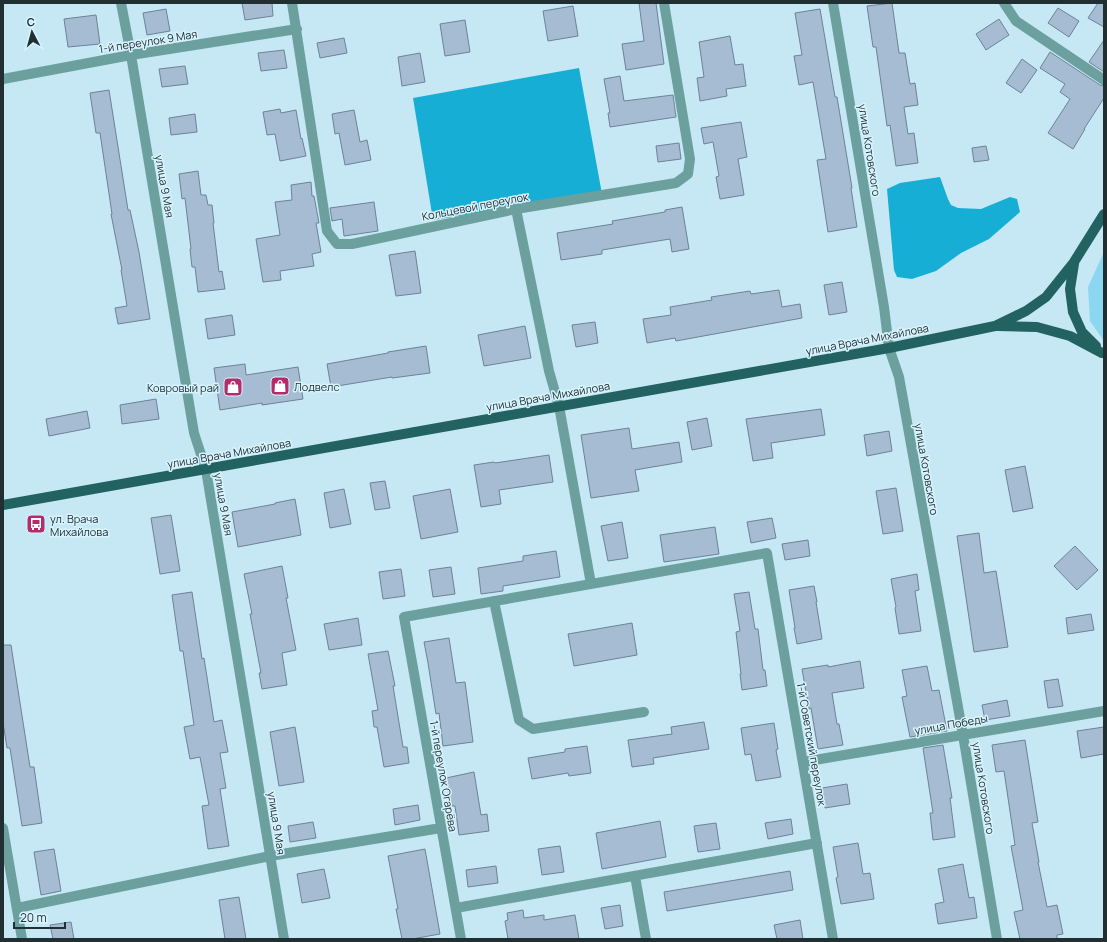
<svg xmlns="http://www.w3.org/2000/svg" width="1107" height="942" viewBox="0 0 1107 942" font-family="Manrope,sans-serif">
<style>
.green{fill:#8bd7f2}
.forest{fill:#17aed5}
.building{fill:#a6bcd3;stroke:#6d8296}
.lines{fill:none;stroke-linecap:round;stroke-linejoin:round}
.minor{stroke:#6ba09f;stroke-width:10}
.major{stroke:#226261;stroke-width:10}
.labels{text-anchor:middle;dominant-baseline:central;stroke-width:3;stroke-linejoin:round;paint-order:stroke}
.street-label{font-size:11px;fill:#212f33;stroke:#d8f4fe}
.poi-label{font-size:11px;fill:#212f33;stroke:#d8f4fe;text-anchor:start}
</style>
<rect width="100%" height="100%" fill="#c5e8f4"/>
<path class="green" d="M 1104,252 L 1104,341 L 1090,321 L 1088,287 Z"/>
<path class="forest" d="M 579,68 L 602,194 L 433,220 L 413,98 Z
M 940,177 L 948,199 L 951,205 L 958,208 L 981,209 L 1010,197 L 1017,199 L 1020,212 L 989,239 L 961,253 L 936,271 L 912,279 L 897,277 L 894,270 L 887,189 L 900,183 Z"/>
<path class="building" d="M 242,3 L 272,3 L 273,16 L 245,20 Z
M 639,3 L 656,3 L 664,64 L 626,70 L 622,44 L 644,41 Z
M 892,3 L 899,53 L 905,53 L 910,84 L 915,83 L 918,105 L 904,107 L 908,134 L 914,133 L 918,163 L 896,166 L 890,125 L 887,126 L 876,47 L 873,47 L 867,6 Z
M 1098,3 L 1104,3 L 1104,27 L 1088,18 Z
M 573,6 L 578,36 L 548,41 L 543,11 Z
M 1058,8 L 1079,21 L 1069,37 L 1048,23 Z
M 166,9 L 170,31 L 147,35 L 143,13 Z
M 820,9 L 835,97 L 837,97 L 852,188 L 851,188 L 857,227 L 828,232 L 817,160 L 826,159 L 813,82 L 799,85 L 794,56 L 802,55 L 795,13 Z
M 96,15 L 100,44 L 68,47 L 64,19 Z
M 999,19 L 1009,35 L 986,50 L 976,34 Z
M 465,20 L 470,52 L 445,56 L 440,24 Z
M 730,36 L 735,65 L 743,64 L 746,86 L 726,89 L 727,96 L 700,101 L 697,78 L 704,77 L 699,42 Z
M 344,38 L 347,53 L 320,58 L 317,43 Z
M 1104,40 L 1104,72 L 1089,62 Z
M 284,50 L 287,68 L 261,71 L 258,53 Z
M 1050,52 L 1100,85 L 1104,86 L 1104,98 L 1084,129 L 1085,129 L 1073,149 L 1048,133 L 1070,99 L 1060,92 L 1065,84 L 1040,68 Z
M 420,53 L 425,82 L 402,86 L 398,57 Z
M 1022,59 L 1037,70 L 1021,93 L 1006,83 Z
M 185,66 L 188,84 L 162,87 L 159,69 Z
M 620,76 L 624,101 L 673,95 L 676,117 L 610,127 L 608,113 L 610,113 L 604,79 Z
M 109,90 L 128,210 L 130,210 L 139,252 L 150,319 L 118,324 L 115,308 L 127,306 L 121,270 L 122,270 L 111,214 L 112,214 L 100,133 L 96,133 L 90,93 Z
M 280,109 L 281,113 L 296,110 L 301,139 L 302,138 L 306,156 L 280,161 L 275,134 L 267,135 L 263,112 Z
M 354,110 L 360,142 L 367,140 L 371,160 L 345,165 L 339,133 L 335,134 L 332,114 Z
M 195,114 L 197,132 L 171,135 L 169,118 Z
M 741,122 L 747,157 L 738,159 L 744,195 L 720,199 L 716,177 L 719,176 L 713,142 L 704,144 L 701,128 Z
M 679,143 L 681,159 L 658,162 L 656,146 Z
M 986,146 L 989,160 L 974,162 L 972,148 Z
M 198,171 L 201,195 L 206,195 L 208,205 L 212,205 L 214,223 L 213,223 L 219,272 L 222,271 L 225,289 L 198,292 L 195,267 L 192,267 L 190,249 L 191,249 L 185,198 L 182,199 L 179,174 Z
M 311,182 L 312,196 L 314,196 L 319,223 L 316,223 L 321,252 L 312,254 L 314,266 L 280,271 L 281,280 L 263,282 L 256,239 L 280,235 L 275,202 L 292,200 L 291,185 Z
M 374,202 L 378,231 L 344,236 L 342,219 L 332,221 L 330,208 Z
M 682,207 L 689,249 L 672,252 L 670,239 L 602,250 L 602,254 L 561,260 L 557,233 L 613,224 L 612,221 L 665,212 L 665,210 Z
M 415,251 L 421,293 L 396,296 L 389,255 Z
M 842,282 L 847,312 L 829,315 L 824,285 Z
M 779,290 L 782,307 L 800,304 L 802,318 L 676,341 L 675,338 L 647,343 L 643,319 L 671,315 L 670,307 L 712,300 L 711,297 L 750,291 L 751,294 Z
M 232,315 L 235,335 L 208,339 L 205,319 Z
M 595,322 L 598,343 L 576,347 L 572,325 Z
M 525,326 L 531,358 L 484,366 L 478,335 Z
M 426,346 L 430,373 L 392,378 L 392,377 L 331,387 L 327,364 L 388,353 L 388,352 Z
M 245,364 L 246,375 L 298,367 L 303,399 L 262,405 L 262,403 L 220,410 L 214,368 Z
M 156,399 L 159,419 L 122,424 L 120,405 Z
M 821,409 L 825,435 L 771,443 L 773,458 L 753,461 L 746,419 Z
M 87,411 L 90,428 L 49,436 L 46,419 Z
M 707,418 L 712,446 L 692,450 L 687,422 Z
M 629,428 L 632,449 L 679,442 L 682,462 L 635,470 L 639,491 L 591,498 L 581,435 Z
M 889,431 L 892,451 L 867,456 L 864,435 Z
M 549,455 L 553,482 L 499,490 L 501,504 L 481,507 L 474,465 L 494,462 L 495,463 Z
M 1025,466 L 1033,508 L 1013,512 L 1005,470 Z
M 385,481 L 390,508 L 375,510 L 370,483 Z
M 896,488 L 903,531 L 883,534 L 876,491 Z
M 344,489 L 351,524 L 330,528 L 324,493 Z
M 450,489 L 458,532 L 421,539 L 413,496 Z
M 295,499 L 301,535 L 238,547 L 232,512 L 275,504 L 275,503 Z
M 171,515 L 180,571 L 160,574 L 151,518 Z
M 772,518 L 776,538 L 751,543 L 747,522 Z
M 622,522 L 628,558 L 608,561 L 601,526 Z
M 715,527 L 719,554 L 664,562 L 660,535 Z
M 979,533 L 984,573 L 996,571 L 1008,647 L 974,652 L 957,536 Z
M 808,540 L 810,556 L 785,560 L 782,544 Z
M 1075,546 L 1098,570 L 1077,590 L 1054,566 Z
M 556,551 L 560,577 L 503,586 L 503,591 L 481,594 L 478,568 L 523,561 L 523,556 Z
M 282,566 L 288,598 L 286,598 L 296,650 L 282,653 L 287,685 L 262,689 L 259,673 L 261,673 L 250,614 L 252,614 L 244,574 Z
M 451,567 L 455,594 L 433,597 L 429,570 Z
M 401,569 L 405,596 L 383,599 L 379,572 Z
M 917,574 L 919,590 L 915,591 L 921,631 L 899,634 L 895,608 L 896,607 L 891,579 Z
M 814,586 L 817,602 L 816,602 L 822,639 L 797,644 L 794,628 L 795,628 L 789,590 Z
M 192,592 L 202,659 L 204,658 L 214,722 L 222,720 L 228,752 L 220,753 L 226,788 L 220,789 L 229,846 L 208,849 L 202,806 L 209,805 L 200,757 L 190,759 L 184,727 L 194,725 L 183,651 L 180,651 L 172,595 Z
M 749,592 L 755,629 L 758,629 L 763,670 L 765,670 L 767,686 L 742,690 L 740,674 L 741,674 L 736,632 L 740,631 L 734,594 Z
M 1091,614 L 1094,630 L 1068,634 L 1066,618 Z
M 358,618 L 362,645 L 329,650 L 324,624 Z
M 632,623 L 637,655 L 574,666 L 568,634 Z
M 449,638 L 456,683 L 465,682 L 473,742 L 443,746 L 439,713 L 436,714 L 428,663 L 424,642 Z
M 3,645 L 11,645 L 30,767 L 34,767 L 42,823 L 22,826 L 10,748 L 7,748 L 3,723 Z
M 388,651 L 395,686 L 393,686 L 403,747 L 407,747 L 409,763 L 384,767 L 377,727 L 374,727 L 372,711 L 378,710 L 368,654 Z
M 860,661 L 864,688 L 832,693 L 837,724 L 839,724 L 843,745 L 818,749 L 811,708 L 809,709 L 802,669 L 828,665 L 828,667 Z
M 927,666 L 932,691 L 939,690 L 947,731 L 910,737 L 902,697 L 907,696 L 902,670 Z
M 1058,679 L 1063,706 L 1048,708 L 1044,681 Z
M 1007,700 L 1010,716 L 985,720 L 982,705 Z
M 704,722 L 709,749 L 653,758 L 654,764 L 632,767 L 628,740 L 672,734 L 671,727 Z
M 774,723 L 778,749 L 776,750 L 781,777 L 756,781 L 751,754 L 745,755 L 741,728 Z
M 295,727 L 304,782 L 279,786 L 270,732 Z
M 1104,727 L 1104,754 L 1081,758 L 1077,731 Z
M 1025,740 L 1038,822 L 1032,823 L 1039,862 L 1038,862 L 1047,907 L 1057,905 L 1063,934 L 1057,935 L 1057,939 L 1020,939 L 1014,912 L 1023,910 L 1011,846 L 1015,845 L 1004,771 L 996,772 L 992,745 Z
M 943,745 L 952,798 L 950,798 L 955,837 L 933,840 L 930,813 L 933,813 L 923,748 Z
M 587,746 L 591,773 L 569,776 L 568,773 L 532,779 L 528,758 L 565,752 L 565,749 Z
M 474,772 L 481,815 L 487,814 L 489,831 L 459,835 L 455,806 L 452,806 L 446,778 Z
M 847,784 L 850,804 L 825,808 L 822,788 Z
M 418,805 L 420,820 L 395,825 L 393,809 Z
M 791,819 L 793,834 L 768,839 L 765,823 Z
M 660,821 L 666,857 L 602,869 L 596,833 Z
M 313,822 L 316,838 L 290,842 L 288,826 Z
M 716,823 L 720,849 L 698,852 L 694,826 Z
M 858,843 L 863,874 L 870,873 L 874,899 L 841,904 L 836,878 L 838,877 L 833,847 Z
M 560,846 L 564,872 L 542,875 L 538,849 Z
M 54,849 L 61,891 L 41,895 L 34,852 Z
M 425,849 L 440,934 L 412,939 L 402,939 L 396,909 L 398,909 L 388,856 Z
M 963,864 L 969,898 L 974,897 L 977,918 L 938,924 L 935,904 L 944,902 L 938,869 Z
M 496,866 L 498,883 L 468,887 L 466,870 Z
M 324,869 L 330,898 L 302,903 L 297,874 Z
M 790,871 L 793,890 L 667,911 L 664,892 Z
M 239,897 L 246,939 L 225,939 L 219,900 Z
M 620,905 L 623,926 L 605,929 L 601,908 Z
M 523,910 L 524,918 L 544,915 L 544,920 L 575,915 L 579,939 L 508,939 L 505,921 L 508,920 L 507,913 Z
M 800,920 L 803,939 L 777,939 L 774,925 Z
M 71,922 L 74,939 L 53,939 L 50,925 Z"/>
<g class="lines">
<path class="minor" d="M 121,3 L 131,55 L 194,433 L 206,470 L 284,939
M 292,3 L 327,231 L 337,244 L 352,244 L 516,209 L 676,183 L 688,174 L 690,159 L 664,3
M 833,3 L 884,307 L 889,348 L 899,377 L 963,735 L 997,939
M 1004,3 L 1016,21 L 1104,80
M 3,79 L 131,55 L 297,29
M 516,209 L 549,371 L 559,406 L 591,584
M 494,601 L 519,720 L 533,729 L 644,712
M 803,762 L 1104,711
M 3,828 L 22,939
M 635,876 L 646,939
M 17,908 L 270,856 L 441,828
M 456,908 L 817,843
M 461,939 L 404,617 L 767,553 L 833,939"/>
<path class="major" d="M 1074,264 L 1070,289 L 1073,312 L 1082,332 L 1096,346
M 998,326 L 1037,327 L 1070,336 L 1102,353
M 3,505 L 889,348 L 995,326 L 1026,311 L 1046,297 L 1074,262 L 1104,214"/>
</g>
<defs>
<symbol id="shop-square" viewBox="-11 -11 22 22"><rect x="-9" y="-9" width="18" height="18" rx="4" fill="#b32b6b" stroke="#d8f4fe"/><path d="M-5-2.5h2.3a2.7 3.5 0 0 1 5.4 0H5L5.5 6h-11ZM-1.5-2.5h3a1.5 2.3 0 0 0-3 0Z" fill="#fff"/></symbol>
<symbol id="bus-square" viewBox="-11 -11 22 22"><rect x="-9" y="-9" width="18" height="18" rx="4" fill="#b32b6b" stroke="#d8f4fe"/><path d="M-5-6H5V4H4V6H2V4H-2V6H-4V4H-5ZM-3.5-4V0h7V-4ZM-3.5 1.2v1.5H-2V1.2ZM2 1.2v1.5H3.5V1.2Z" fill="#fff"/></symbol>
</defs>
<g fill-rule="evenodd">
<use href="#shop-square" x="269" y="375" width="22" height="22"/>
<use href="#shop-square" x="222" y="376" width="22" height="22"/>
<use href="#bus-square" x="25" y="513" width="22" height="22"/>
</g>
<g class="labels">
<g class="street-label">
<text transform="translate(148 41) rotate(-9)">1-й переулок 9 Мая</text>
<text transform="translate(870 150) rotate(81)">улица Котовского</text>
<text transform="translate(165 186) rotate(80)">улица 9 Мая</text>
<text transform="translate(475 206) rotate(-11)">Кольцевой переулок</text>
<text transform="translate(867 339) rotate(-11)">улица Врача Михайлова</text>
<text transform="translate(548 396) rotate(-10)">улица Врача Михайлова</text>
<text transform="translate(229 453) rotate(-10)">улица Врача Михайлова</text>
<text transform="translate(927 469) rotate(80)">улица Котовского</text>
<text transform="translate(224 504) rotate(80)">улица 9 Мая</text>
<text transform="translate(951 724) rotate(-10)">улица Победы</text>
<text transform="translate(812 744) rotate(80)">1-й Советский переулок</text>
<text transform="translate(444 776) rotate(80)">1-й переулок Огарёва</text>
<text transform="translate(984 788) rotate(81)">улица Котовского</text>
<text transform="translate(277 823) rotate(81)">улица 9 Мая</text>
</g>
<g class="poi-label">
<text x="294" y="386">Лодвелс</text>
<text x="219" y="387" text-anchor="end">Ковровый рай</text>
<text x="50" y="518">ул. Врача<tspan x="50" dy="13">Михайлова</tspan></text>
</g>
</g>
<rect width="1107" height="942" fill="none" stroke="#212f33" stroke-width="8"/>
<g transform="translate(32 32) rotate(354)" stroke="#d8f4fe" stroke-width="3" paint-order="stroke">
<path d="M0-3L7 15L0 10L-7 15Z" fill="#212f33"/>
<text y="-6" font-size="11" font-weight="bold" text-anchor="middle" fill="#212f33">С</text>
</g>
<path d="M14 922v6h51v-6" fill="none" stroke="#212f33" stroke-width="2"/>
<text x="20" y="922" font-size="12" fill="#212f33" stroke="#d8f4fe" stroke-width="3" paint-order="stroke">20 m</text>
</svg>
